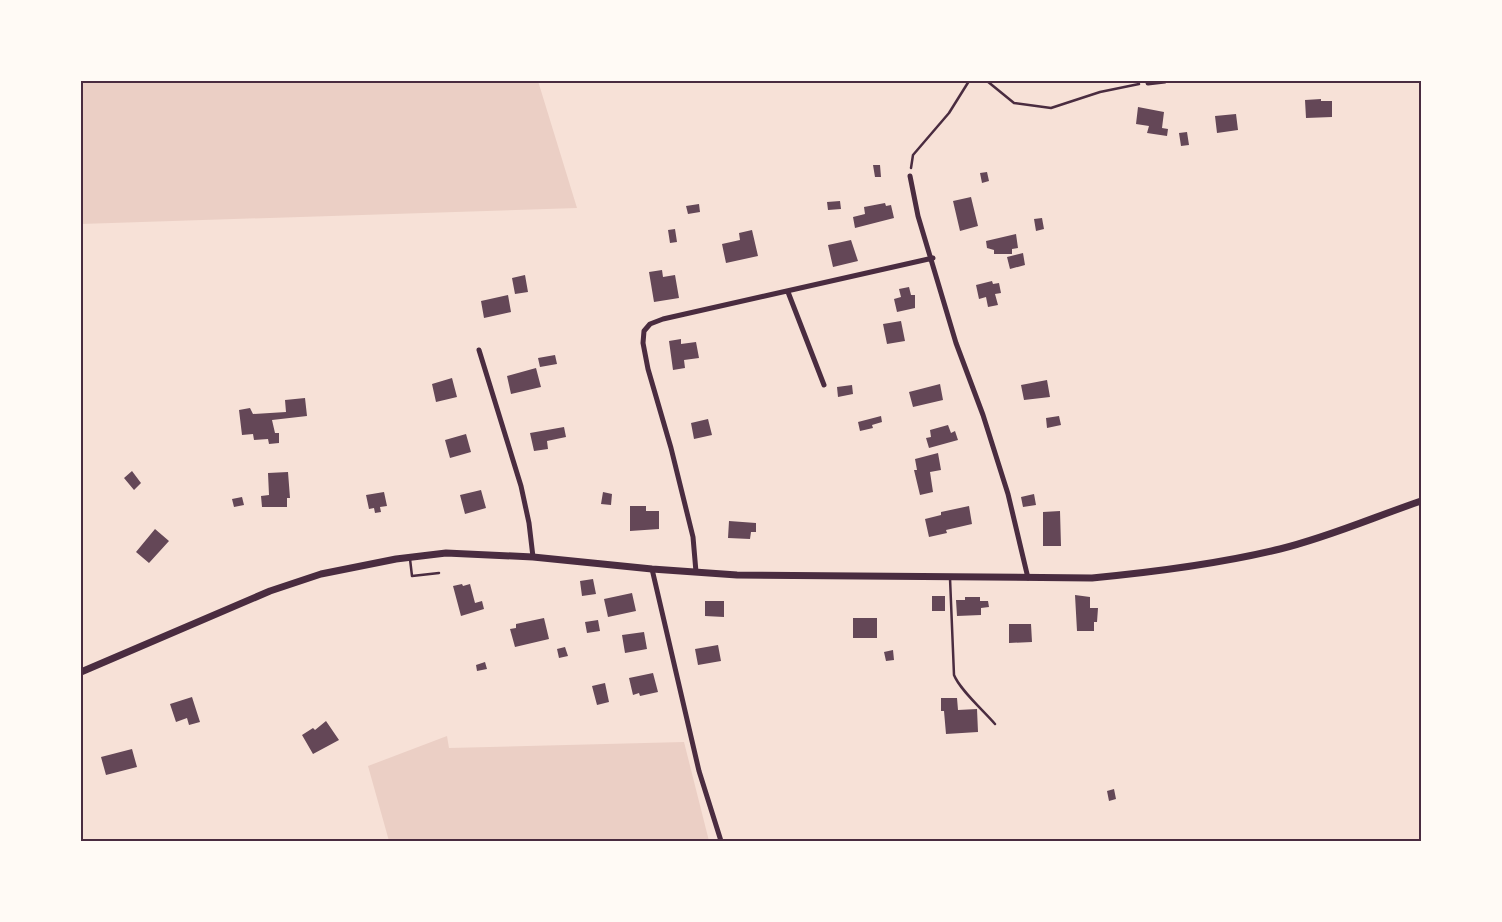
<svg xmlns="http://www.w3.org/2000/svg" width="1502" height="922" viewBox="0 0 1502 922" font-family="'Public Sans',sans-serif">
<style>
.green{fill:#ebcfc5}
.building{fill:#644757}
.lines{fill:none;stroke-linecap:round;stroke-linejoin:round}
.path{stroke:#4a2c40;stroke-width:2.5}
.service{stroke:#4a2c40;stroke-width:2.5}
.minor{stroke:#4a2c40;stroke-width:5}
.tertiary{stroke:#4a2c40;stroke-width:7}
.neatline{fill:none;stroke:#4a2c40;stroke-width:2}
</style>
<rect width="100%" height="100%" fill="#f7e1d7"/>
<path class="green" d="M 81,81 L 538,81 L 577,208 L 81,224 Z
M 447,736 L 449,748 L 684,742 L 709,841 L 389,841 L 368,766 Z"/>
<path class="building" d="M 1321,99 L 1321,101 L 1332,101 L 1332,117 L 1306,118 L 1305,100 Z
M 1138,107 L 1164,112 L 1162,128 L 1168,129 L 1167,136 L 1147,133 L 1149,126 L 1136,124 Z
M 1236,114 L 1238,130 L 1217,133 L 1215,116 Z
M 1187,132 L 1189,145 L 1181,146 L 1179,133 Z
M 873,165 L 880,165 L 881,177 L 875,177 Z
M 987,172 L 989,181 L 982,183 L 980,173 Z
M 971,197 L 978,226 L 960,231 L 953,201 Z
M 840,201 L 841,209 L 828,210 L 827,202 Z
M 885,203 L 886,206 L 891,205 L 894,218 L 855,228 L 853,217 L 865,214 L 864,207 Z
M 699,204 L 700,212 L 688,214 L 686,206 Z
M 1042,218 L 1044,229 L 1036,231 L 1034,219 Z
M 675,229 L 677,242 L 670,243 L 668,230 Z
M 752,230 L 758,256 L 726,263 L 722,244 L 740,240 L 739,233 Z
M 1016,234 L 1018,248 L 1012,249 L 1012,254 L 994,254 L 994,250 L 987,248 L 986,241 Z
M 851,240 L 858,261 L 833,267 L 828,245 Z
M 1023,253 L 1025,265 L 1010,269 L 1007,257 Z
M 662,270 L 663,277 L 675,275 L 679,298 L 654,302 L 649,272 Z
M 525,275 L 528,292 L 515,294 L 512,278 Z
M 992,281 L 993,284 L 999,283 L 1001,293 L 995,294 L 998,305 L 988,307 L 986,297 L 979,299 L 976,285 Z
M 909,287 L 911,295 L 915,295 L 915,308 L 897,312 L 894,299 L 901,297 L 899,289 Z
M 508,295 L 511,312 L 484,318 L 481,301 Z
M 901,321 L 905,341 L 887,344 L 883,324 Z
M 681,339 L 681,344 L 696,342 L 699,358 L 684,360 L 685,368 L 673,370 L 669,341 Z
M 555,355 L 557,364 L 540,367 L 538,358 Z
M 536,368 L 541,387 L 511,394 L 507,376 Z
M 452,378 L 457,397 L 436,402 L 432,384 Z
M 1047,380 L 1050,397 L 1024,400 L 1021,385 Z
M 940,384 L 943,400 L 913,407 L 909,392 Z
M 852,385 L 853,394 L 838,397 L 837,387 Z
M 305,398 L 307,416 L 272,420 L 275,433 L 279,433 L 279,443 L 269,444 L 268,439 L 254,440 L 253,434 L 242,435 L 239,410 L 250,408 L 253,414 L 286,412 L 285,400 Z
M 881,416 L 882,422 L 872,425 L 873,428 L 860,431 L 858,422 Z
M 1059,416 L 1061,425 L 1047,428 L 1046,418 Z
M 708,419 L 712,435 L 694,439 L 691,423 Z
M 948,425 L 951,433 L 955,431 L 958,440 L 929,448 L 926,438 L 931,437 L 930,430 Z
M 564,427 L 566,437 L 547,441 L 548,449 L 534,451 L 530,433 Z
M 466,434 L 471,452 L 450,458 L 445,440 Z
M 938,453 L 941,470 L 930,472 L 933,492 L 920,495 L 914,470 L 917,470 L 915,459 Z
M 132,471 L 141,483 L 134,490 L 124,478 Z
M 288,472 L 290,498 L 287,498 L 287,507 L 262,507 L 261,496 L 269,495 L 268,473 Z
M 481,490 L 486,508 L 465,514 L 460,495 Z
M 384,492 L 387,506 L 380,507 L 381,512 L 375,513 L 374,508 L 369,509 L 366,495 Z
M 603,492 L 612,494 L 611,505 L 601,504 Z
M 1034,494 L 1036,505 L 1023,507 L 1021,497 Z
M 242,497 L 244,505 L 234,507 L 232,499 Z
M 630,506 L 646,506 L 646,511 L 659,511 L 659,529 L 630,531 Z
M 969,506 L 972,524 L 946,530 L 947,533 L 929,537 L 925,519 L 941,515 L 941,512 Z
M 1060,511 L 1061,546 L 1043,546 L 1043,512 Z
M 729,521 L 756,523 L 756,532 L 751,532 L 750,539 L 728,538 Z
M 155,529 L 169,541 L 149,563 L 136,552 Z
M 593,579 L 596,594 L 582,596 L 580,581 Z
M 462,584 L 463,586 L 470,584 L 475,603 L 482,601 L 484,609 L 461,616 L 453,586 Z
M 632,593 L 636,611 L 608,617 L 604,599 Z
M 1075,595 L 1090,597 L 1090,608 L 1098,608 L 1097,622 L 1094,622 L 1094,631 L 1077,631 Z
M 932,596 L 945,596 L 945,611 L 932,611 Z
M 965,597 L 980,597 L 980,601 L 988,601 L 989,607 L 981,608 L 981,615 L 957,616 L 956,600 L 965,600 Z
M 705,601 L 724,601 L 724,617 L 705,616 Z
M 544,618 L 549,639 L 515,647 L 510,629 L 516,628 L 516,624 Z
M 853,618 L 877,618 L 877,638 L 853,638 Z
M 598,620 L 600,631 L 587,633 L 585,622 Z
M 1009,624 L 1031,624 L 1032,642 L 1009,643 Z
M 644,632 L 647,649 L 625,653 L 622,635 Z
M 718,645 L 721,661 L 698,665 L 695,649 Z
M 565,647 L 568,656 L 559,658 L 557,649 Z
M 893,650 L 894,660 L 886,661 L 884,652 Z
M 485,662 L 487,669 L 477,671 L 476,665 Z
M 653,673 L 658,692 L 640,696 L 639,693 L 633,695 L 629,678 Z
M 605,683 L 609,702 L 597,705 L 592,686 Z
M 192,697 L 200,722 L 189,725 L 187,718 L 176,722 L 170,704 Z
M 941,698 L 957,698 L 958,710 L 977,709 L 978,732 L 946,734 L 944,711 L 941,711 Z
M 326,721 L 339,740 L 313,754 L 302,735 L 313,728 L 315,730 Z
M 132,749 L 137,767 L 106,775 L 101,757 Z
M 1114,789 L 1116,799 L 1109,801 L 1107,791 Z"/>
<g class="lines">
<path class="path" d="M 987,81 L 1014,103 L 1051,108 L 1100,92 L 1139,84
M 911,168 L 913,155 L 949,113 L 969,81"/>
<path class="service" d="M 410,559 L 412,576 L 439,573
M 950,578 L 954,675 C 960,690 983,710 995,724"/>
<path class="minor" d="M 1148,83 L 1165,81
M 910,176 L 918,216 L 956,343 L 983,415 L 1008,494 L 1028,578
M 788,292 L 824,385
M 479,350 L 521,486 L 529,523 L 533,557
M 652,569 L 699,771 L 721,841
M 696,572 L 693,537 L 671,448 L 648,369 L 643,343 L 644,331 L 650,324 L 663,319 L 933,258"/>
<path class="tertiary" d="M 81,672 L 270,591 L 321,574 L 396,559 L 446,553 L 533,557 L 652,569 L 737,575 L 1092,578 C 1155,572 1219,564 1280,549 C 1329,537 1374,517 1421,501"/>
</g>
<rect width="1502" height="922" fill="none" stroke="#fffaf5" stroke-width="165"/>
<rect x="82" y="82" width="1338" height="758" class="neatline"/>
</svg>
